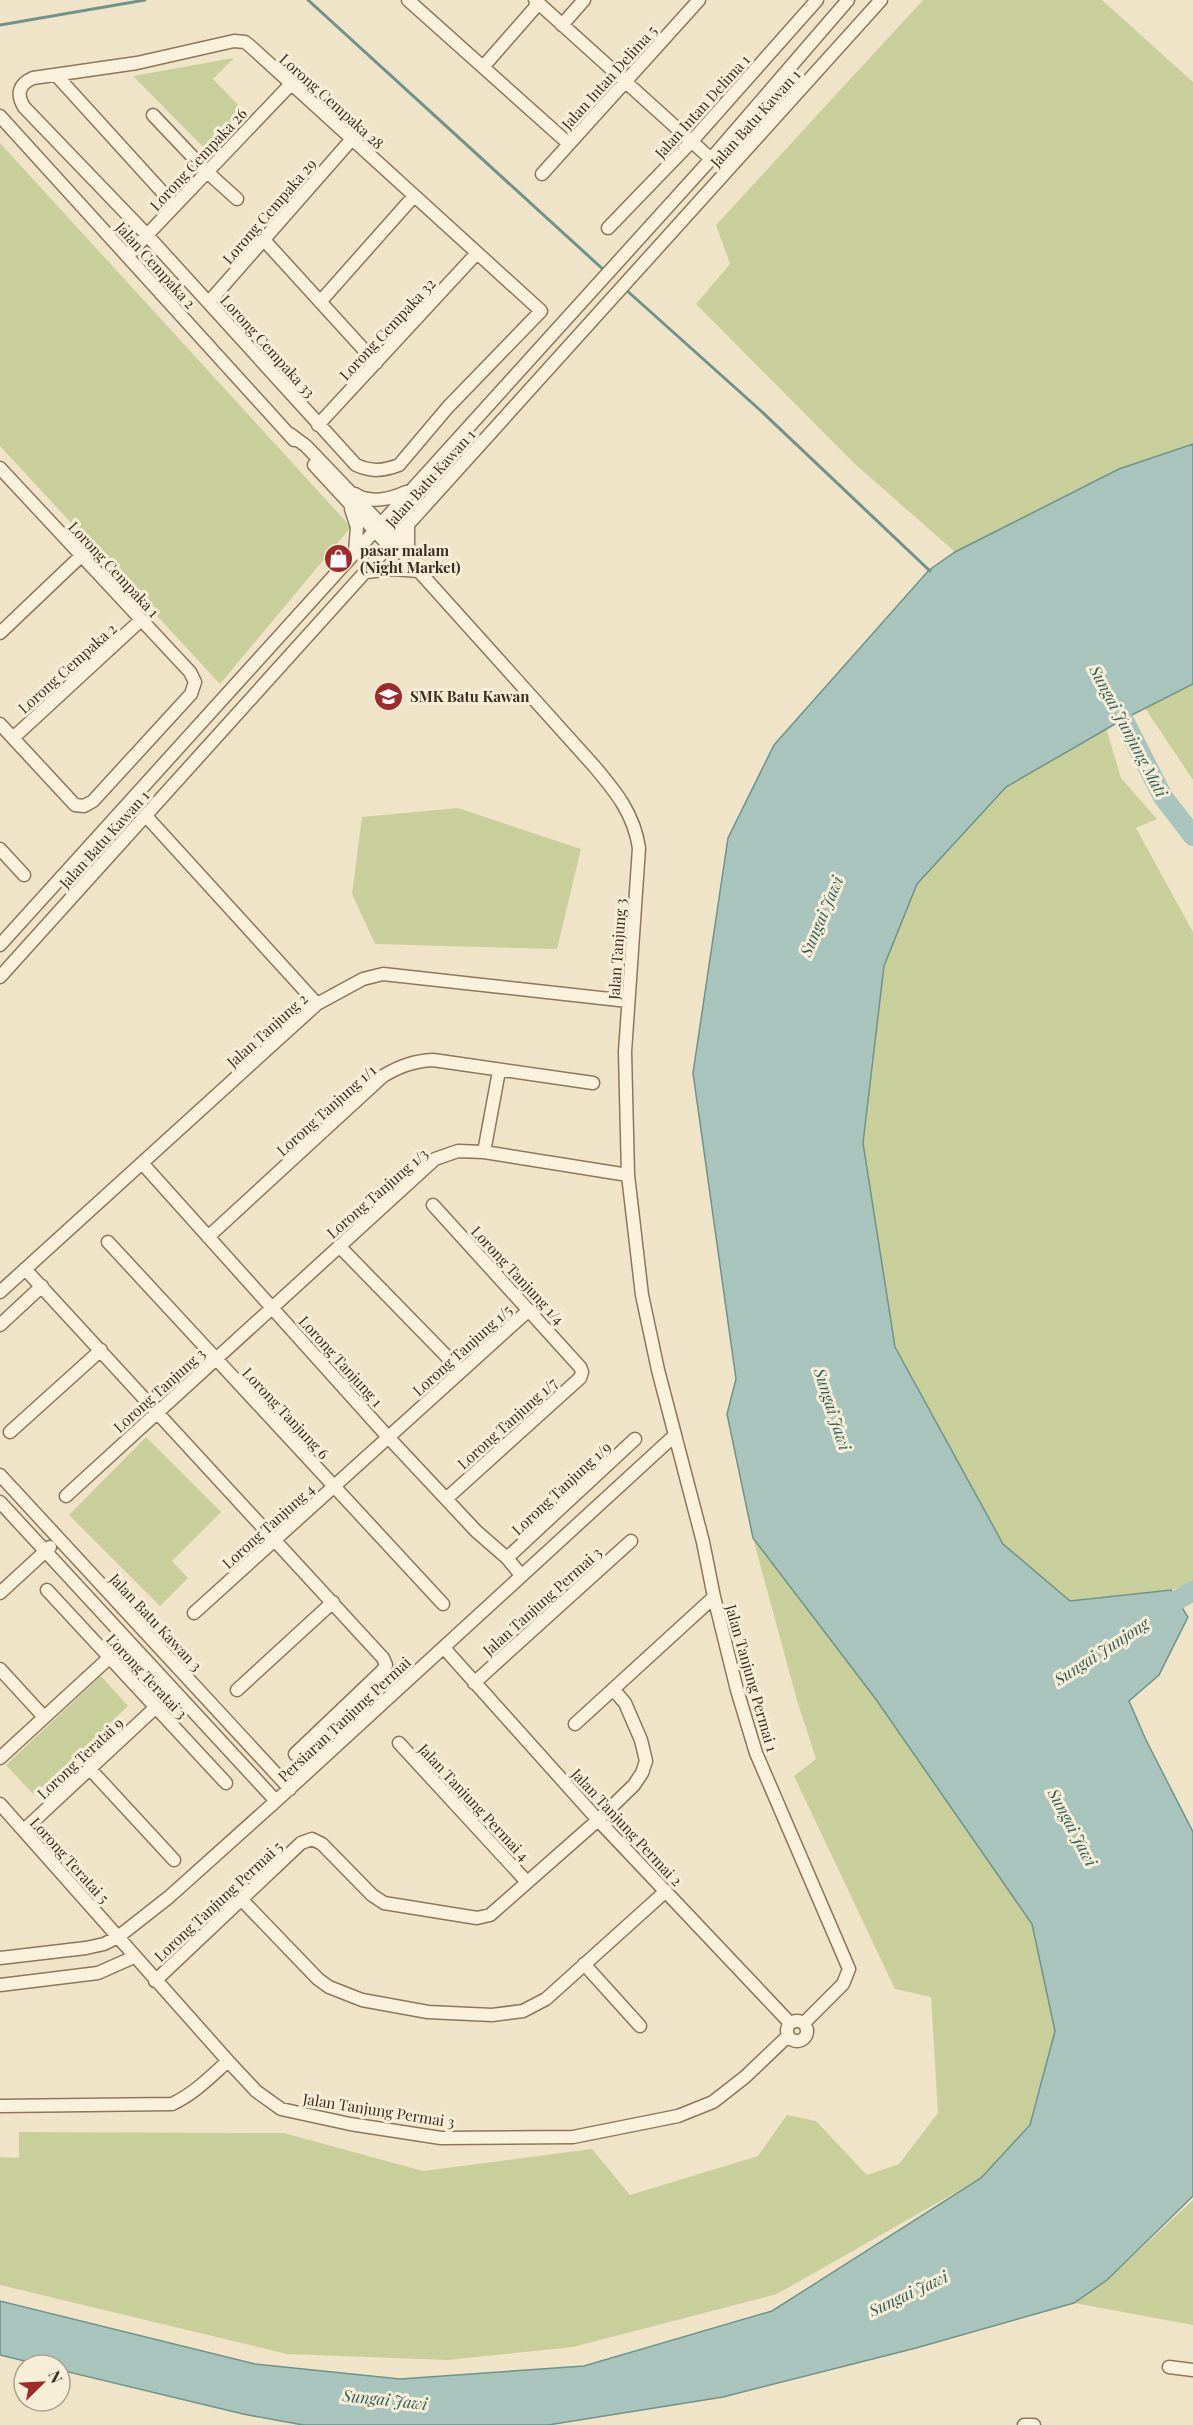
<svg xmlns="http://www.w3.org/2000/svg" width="1193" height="2425" viewBox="0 0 1193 2425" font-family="'Playfair Display',serif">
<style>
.green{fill:#c9cf9b}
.water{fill:#a9c4bc;stroke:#6f938a;stroke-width:1.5}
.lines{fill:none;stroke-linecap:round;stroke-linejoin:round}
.stream{stroke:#6f938a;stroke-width:3}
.river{stroke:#a9c4bc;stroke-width:20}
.minor-casing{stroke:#8d765c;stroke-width:15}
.minor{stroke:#faf1dc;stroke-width:12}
.labels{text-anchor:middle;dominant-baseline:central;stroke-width:6;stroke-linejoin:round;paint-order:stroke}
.street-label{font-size:15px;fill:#3d2e20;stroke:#f7eed8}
.poi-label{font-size:15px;font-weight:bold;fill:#3d2e20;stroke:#f7eed8;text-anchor:start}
.water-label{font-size:16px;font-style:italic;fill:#2f5d5a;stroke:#f7eed8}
</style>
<rect width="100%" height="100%" fill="#f0e4c8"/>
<path class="green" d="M 923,0 L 1102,0 L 1193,82 L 1193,444 L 1119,469 L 955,552 L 855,464 L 696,304 L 730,264 L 716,225 Z
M 234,58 L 213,79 L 248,115 L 209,153 L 133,76 Z
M 0,143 L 351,527 L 220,684 L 0,446 Z
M 1193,684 L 1193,780 L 1145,708 Z
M 1106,728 L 1121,778 L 1157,819 L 1136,828 L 1193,932 L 1193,1583 L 1171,1590 L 1070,1601 L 1003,1544 L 895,1347 L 863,1143 L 884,966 L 917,884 L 1006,787 Z
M 458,808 L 581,849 L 557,949 L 375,944 L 352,894 L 362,817 Z
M 146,1437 L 221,1512 L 172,1561 L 188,1578 L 160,1606 L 69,1515 Z
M 753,1538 L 875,1698 L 1032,1924 L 1055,2031 L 1030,2124 L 981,2178 L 777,2294 L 573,2347 L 448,2360 L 287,2354 L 0,2285 L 0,2157 L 19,2158 L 19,2132 L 284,2133 L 423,2171 L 592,2149 L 630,2195 L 758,2156 L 787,2115 L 816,2121 L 867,2175 L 899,2164 L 938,2113 L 931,1997 L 895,1989 L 794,1776 L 816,1759 L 796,1697 Z
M 101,1676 L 128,1706 L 34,1795 L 6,1765 Z
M 1193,2200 L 1193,2325 L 1074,2303 L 1107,2280 Z"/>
<path class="water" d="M 1193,444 L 1193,684 L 1122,720 L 1006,787 L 917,884 L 884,966 L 863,1143 L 895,1347 L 1003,1544 L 1070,1601 L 1171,1590 L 1188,1617 L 1159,1675 L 1129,1701 L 1146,1740 L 1193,1832 L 1193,2196 L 1107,2280 L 1074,2303 L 916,2348 L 723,2397 L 548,2425 L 303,2425 L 243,2414 L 60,2370 L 60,2365 L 41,2365 L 0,2355 L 0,2301 L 255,2364 L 400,2379 L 584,2366 L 772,2311 L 981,2178 L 1030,2125 L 1055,2031 L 1032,1924 L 875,1698 L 753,1538 L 727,1414 L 736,1379 L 693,1073 L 728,838 L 774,745 L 929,570 L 955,552 L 1119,469 Z"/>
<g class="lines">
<path class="stream" d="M 308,0 L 606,272
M 0,25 L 145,0
M 624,288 L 760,410 L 930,571"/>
<path class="river" d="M 1111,695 L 1163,797 L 1193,836
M 1156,1612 L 1193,1591"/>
<defs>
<path id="minor" d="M 408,0 L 569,144
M 535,0 L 711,159
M 562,25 L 584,0
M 234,41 L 245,42 L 250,46 L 541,311 L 448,407 L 399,465 C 383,471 372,472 356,465 L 147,235 L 24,107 C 16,94 19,84 33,78 L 137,63 Z
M 483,67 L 539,3
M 56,75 L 175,206
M 153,115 L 206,171 L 237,199
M 0,116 L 294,440
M 542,174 L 699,0
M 608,228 L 692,141 L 817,0
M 264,240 L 376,363
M 127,256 L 291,84
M 209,302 L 352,139
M 320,302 L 414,196
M 318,425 L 477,253
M 290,434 L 306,446 L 395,539 L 398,548 L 594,766 C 616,792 634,814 639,848 L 625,1052 L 628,1175 L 642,1295 L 658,1370 L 703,1542 L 714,1597 L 737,1690 L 756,1753 L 849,1969 L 843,1984 L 804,2023
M 314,465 L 389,546 L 397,548
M 0,468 L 190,672 L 195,682 L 191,694 L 93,801 L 84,806 L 75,805 L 0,724
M 355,494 C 370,504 391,499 406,492
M 351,509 L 357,527 L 355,552
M 408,525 L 408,546 L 412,562
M 366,572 L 393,569 L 418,571
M 0,633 L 81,556
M 13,738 L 141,620
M 146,816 L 317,1004
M 0,849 L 24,875
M 0,945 L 711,159 L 848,0
M 0,977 L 881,0
M 484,1152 L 499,1071
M 142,1163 L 388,1437 L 476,1531 L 507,1558 L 521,1575
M 433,1205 L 580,1367 L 582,1372 L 580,1378 L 446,1499
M 208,1237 L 383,1076 C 400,1066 414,1061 433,1060 L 593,1083
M 108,1242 L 443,1604
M 339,1246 L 461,1371
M 25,1269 L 383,1658 L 386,1665 L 382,1671 L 295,1754
M 0,1292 L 317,1004 L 363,979 L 383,974 L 628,1001
M 0,1325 L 42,1286
M 10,1432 L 101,1350
M 0,1475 L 290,1789
M 66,1496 L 435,1159 L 458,1151 L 484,1152 L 628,1175
M 0,1502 L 276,1801
M 507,1558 L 635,1439
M 47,1590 L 226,1783
M 0,1593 L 50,1547
M 194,1613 L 529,1310
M 444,1648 L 598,1820 L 790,2023
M 0,1669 L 44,1717
M 474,1683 L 631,1541
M 237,1690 L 333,1602
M 575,1724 L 714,1597
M 399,1743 L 527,1882
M 0,1758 L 110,1657
M 90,1769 L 174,1860
M 0,1804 L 228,2061 L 256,2091 L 281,2109 L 350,2124 L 441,2138 L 573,2137 L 678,2116 L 713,2102 L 745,2077 L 788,2036
M 24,1830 L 156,1707
M 241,1899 L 318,1979 L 329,1987 L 362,2000 L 428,2012 L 492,2015 L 523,2011 L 546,1999 L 666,1891
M 0,1958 L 86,1948 L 104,1944 L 118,1937 L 169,1897 L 276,1801 L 674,1436
M 584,1964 L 640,2026
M 155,1981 L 301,1843 L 312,1839 L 322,1844 L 372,1895 L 384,1903 L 477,1918 L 490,1915 L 598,1820 L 634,1785 L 642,1773 L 646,1761 L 641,1740 L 625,1703 L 613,1689
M 0,1985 L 98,1973 L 134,1957
M787 2031a10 10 0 1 1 20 0a10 10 0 1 1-20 0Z
M 0,2106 L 172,2104 C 194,2094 210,2077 228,2061
M 1169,2367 L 1193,2370
M 1024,2425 L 1034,2425"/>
</defs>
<use href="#minor" class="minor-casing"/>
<use href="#minor" class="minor"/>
</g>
<defs>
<symbol id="shop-disc" viewBox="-11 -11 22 22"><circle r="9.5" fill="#9e2a2b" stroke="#f7eed8"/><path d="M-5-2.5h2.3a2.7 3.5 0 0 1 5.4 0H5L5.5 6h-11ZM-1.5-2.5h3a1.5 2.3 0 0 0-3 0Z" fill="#fff"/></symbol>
<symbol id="school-disc" viewBox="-11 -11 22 22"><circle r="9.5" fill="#9e2a2b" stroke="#f7eed8"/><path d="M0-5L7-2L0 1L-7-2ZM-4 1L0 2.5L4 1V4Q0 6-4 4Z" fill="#fff"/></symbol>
</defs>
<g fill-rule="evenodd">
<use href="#shop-disc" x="322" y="542" width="33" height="33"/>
<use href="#school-disc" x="372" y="680" width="33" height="33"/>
</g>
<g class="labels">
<g class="street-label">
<text transform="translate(609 77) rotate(-48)">Jalan Intan Delima 5</text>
<text transform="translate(332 101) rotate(42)">Lorong Cempaka 28</text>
<text transform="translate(702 106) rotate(-48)">Jalan Intan Delima 1</text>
<text transform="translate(755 118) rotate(-48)">Jalan Batu Kawan 1</text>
<text transform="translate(198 159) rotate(-47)">Lorong Cempaka 26</text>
<text transform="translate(269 211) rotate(-49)">Lorong Cempaka 29</text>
<text transform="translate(156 265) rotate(48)">Jalan Cempaka 2</text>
<text transform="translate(387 329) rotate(-47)">Lorong Cempaka 32</text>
<text transform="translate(268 346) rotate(48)">Lorong Cempaka 33</text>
<text transform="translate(430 478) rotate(-48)">Jalan Batu Kawan 1</text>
<text transform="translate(114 569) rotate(47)">Lorong Cempaka 1</text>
<text transform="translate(67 668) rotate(-42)">Lorong Cempaka 2</text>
<text transform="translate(104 839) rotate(-48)">Jalan Batu Kawan 1</text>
<text transform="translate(617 949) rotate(-86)">Jalan Tanjung 3</text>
<text transform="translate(267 1030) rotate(-42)">Jalan Tanjung 2</text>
<text transform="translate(326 1110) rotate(-42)">Lorong Tanjung 1/1</text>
<text transform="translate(377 1193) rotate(-41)">Lorong Tanjung 1/3</text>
<text transform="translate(518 1275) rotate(47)">Lorong Tanjung 1/4</text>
<text transform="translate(462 1350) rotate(-42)">Lorong Tanjung 1/5</text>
<text transform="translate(341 1361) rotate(48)">Lorong Tanjung 1</text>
<text transform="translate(159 1390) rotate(-42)">Lorong Tanjung 3</text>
<text transform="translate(286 1413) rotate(47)">Lorong Tanjung 6</text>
<text transform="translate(507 1423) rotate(-42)">Lorong Tanjung 1/7</text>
<text transform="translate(561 1488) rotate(-43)">Lorong Tanjung 1/9</text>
<text transform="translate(268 1526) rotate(-42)">Lorong Tanjung 4</text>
<text transform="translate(542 1601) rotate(-42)">Jalan Tanjung Permai 3</text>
<text transform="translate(156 1622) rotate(47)">Jalan Batu Kawan 3</text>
<text transform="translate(147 1676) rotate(47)">Lorong Teratai 3</text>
<text transform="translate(752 1678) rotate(74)">Jalan Tanjung Permai 1</text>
<text transform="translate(344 1719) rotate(-43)">Persiaran Tanjung Permai</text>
<text transform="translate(80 1758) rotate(-43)">Lorong Teratai 9</text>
<text transform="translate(474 1802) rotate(47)">Jalan Tanjung Permai 4</text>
<text transform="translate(627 1827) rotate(47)">Jalan Tanjung Permai 2</text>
<text transform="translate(70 1860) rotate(48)">Lorong Teratai 5</text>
<text transform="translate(218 1901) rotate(-43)">Lorong Tanjung Permai 5</text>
<text transform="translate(379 2110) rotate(9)">Jalan Tanjung Permai 3</text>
</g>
<g class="poi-label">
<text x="360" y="550">pasar malam<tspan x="360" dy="17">(Night Market)</tspan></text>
<text x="410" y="696">SMK Batu Kawan</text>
</g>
<g class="water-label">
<text transform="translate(1129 731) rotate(62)">Sungai Junjung Mati</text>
<text transform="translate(821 916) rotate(-67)">Sungai Jawi</text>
<text transform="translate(833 1409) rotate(72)">Sungai Jawi</text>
<text transform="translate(1101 1651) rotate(-33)">Sungai Junjong</text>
<text transform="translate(1073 1827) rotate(62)">Sungai Jawi</text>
<text transform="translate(908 2293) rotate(-25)">Sungai Jawi</text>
<text transform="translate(385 2399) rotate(6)">Sungai Jawi</text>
</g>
</g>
<g transform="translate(42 2383) rotate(66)"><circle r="28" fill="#f7eed8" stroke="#ada18e" stroke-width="1.5"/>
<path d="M0-4.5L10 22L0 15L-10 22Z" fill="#9e2a2b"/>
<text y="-9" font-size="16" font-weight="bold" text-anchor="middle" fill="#3d2e20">N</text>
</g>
</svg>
